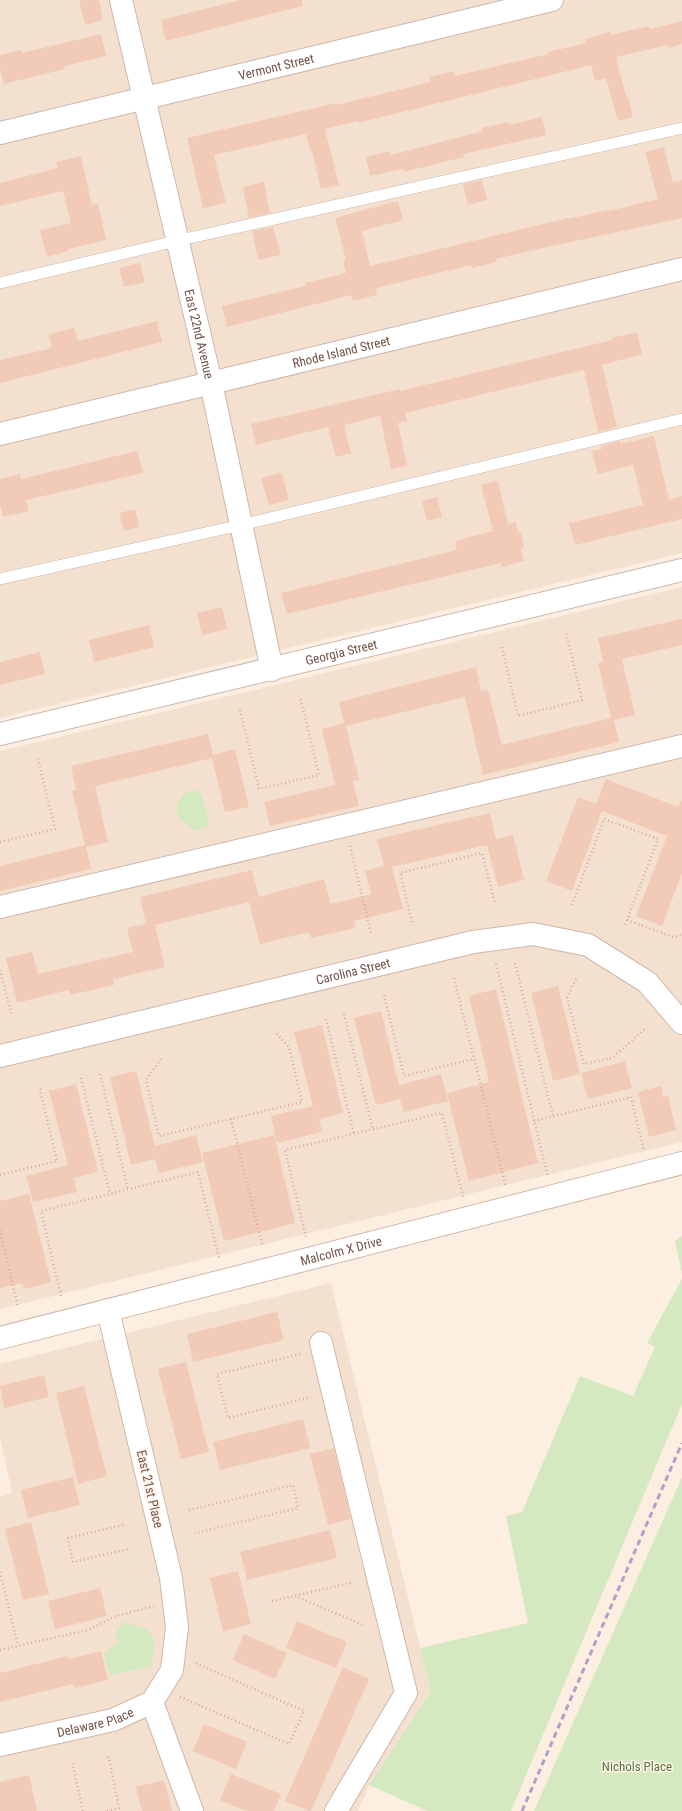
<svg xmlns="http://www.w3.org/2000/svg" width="682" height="1811" viewBox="0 0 682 1811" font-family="'Roboto Condensed',sans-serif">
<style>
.residential{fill:#f4e0cf}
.green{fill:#d4e9bf}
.building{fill:#f2cab8}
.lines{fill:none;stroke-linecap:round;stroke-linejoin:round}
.lane-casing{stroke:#cfb7ab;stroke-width:12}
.street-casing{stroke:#cfb7ab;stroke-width:24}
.secondary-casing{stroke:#d2b7a8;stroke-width:24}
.path{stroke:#d6ad9c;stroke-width:2.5;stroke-dasharray:1 3;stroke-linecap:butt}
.lane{stroke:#fff;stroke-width:11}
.street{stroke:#fff;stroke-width:22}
.secondary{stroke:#fff;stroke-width:22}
.rail{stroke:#b1a0c5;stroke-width:3;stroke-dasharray:6 4;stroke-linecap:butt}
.labels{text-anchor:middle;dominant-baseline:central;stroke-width:3;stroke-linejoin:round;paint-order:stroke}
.street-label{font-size:13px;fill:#735348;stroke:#fff3e7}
.park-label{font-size:13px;fill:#557940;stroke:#fff3e7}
</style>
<rect width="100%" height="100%" fill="#fcefe1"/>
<path class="residential" d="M 0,0 L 682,0 L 682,553 L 0,718 Z
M 682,587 L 682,1142 L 0,1309 L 0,751 Z
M 331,1283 L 431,1691 L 369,1785 L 358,1811 L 0,1811 L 0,1497 L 12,1493 L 0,1437 L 0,1364 Z"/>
<path class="green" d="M 195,790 L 202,795 L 209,825 L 195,831 L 180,819 L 176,809 L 183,794 Z
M 682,1236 L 682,1274 L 675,1241 Z
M 682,1279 L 682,1404 L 511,1811 L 427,1811 L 369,1785 L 431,1691 L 420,1648 L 528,1623 L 506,1516 L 522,1512 L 580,1376 L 633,1396 L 655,1347 L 647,1343 Z
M 682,1477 L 682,1811 L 534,1811 Z
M 123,1622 C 153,1629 160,1635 151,1666 L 112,1675 L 108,1671 L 104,1653 L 118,1642 L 116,1633 Z"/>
<path class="building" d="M 79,0 L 99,0 L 103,20 L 85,25 Z
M 240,0 L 302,0 L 302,6 L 166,41 L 161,20 Z
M 682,21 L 682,44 L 668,48 L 668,45 L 616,57 L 626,96 L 628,96 L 633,117 L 618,121 L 606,78 L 595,81 L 591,65 L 358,123 L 357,121 L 325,129 L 339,185 L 321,189 L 312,151 L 310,151 L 306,134 L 214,155 L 226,203 L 203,208 L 187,138 L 336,103 L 336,105 L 431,82 L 429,77 L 454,71 L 455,76 L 548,54 L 548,52 L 586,43 L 585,39 L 610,32 L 611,35 L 649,26 L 650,29 Z
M 101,34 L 106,56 L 64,66 L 65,69 L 4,84 L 0,69 L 0,55 L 22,50 L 22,53 Z
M 542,117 L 546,135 L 463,154 L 464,157 L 404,172 L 403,169 L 370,176 L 366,157 L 390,151 L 391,155 L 483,131 L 482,128 L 508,122 L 509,125 Z
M 664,147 L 673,183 L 682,180 L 682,218 L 534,250 L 496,259 L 496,262 L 472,268 L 471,265 L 376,288 L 377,295 L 353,301 L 351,295 L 227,327 L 222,306 L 305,286 L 305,283 L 346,273 L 343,261 L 346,260 L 335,218 L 398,201 L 403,220 L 362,231 L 370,266 L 568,218 L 568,219 L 608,210 L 609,211 L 658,199 L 645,152 Z
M 81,156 L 92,205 L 98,203 L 106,240 L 68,249 L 68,251 L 47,257 L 40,230 L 71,223 L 63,191 L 0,206 L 0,183 L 58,168 L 56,162 Z
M 482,180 L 487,200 L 468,205 L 463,184 Z
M 264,182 L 270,213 L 249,218 L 243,187 Z
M 273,227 L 281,255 L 258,260 L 252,231 Z
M 140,263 L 145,282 L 124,287 L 119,268 Z
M 157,321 L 162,342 L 0,383 L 0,360 L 52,348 L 49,334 L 74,328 L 78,341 Z
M 637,332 L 642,354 L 602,365 L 617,427 L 598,432 L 584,370 L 405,413 L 407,421 L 398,423 L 407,466 L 391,469 L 380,416 L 344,425 L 351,453 L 336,457 L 328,427 L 256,445 L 251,424 L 400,389 L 400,391 L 612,340 L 612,338 Z
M 654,436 L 669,500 L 682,496 L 682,519 L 575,545 L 569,523 L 643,505 L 633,465 L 598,474 L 592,451 L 602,449 L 601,446 L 620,441 L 621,444 Z
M 137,451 L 143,473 L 26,500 L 29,511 L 3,517 L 0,504 L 0,479 L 20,474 L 21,479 Z
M 282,473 L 289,500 L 269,505 L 261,478 Z
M 498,481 L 508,524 L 516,522 L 518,533 L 521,533 L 524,548 L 521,549 L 524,561 L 502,567 L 501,563 L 287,614 L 281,593 L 457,550 L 455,541 L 493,531 L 481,485 Z
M 437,497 L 442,517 L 427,521 L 422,501 Z
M 135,509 L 139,527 L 124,531 L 119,513 Z
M 222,607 L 227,629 L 202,635 L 197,613 Z
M 682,619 L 682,645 L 622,659 L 635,715 L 614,720 L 619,742 L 483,775 L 465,697 L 346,726 L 359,780 L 353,781 L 359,806 L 270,826 L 264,802 L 335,785 L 322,729 L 344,723 L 339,702 L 476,667 L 481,691 L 488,690 L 502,745 L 611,718 L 598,663 L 603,662 L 598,638 Z
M 149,625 L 154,647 L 94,662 L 89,640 Z
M 40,652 L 45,674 L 0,685 L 0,662 Z
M 208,734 L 213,755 L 235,749 L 249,807 L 225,812 L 212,758 L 95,786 L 108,842 L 86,847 L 91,869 L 0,891 L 0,866 L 85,845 L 72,791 L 76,790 L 71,766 Z
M 606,779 L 678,807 L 682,800 L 682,873 L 662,926 L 636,916 L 667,836 L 602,811 L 572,891 L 546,881 L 578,797 L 596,804 Z
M 490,813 L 496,839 L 513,835 L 524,880 L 498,887 L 487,845 L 392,867 L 403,909 L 354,921 L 356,928 L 311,938 L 309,932 L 260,944 L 249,902 L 155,925 L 165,967 L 113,979 L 114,985 L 101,988 L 70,995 L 69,990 L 17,1003 L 6,958 L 32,952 L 38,974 L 133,952 L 127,928 L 146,924 L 140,897 L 252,870 L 259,897 L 324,879 L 331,904 L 371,894 L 365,871 L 384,866 L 377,839 Z
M 558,986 L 580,1074 L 553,1081 L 531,993 Z
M 496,989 L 538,1163 L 469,1181 L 447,1093 L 489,1082 L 469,996 Z
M 381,1011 L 399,1085 L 441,1074 L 448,1101 L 403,1112 L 400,1099 L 376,1105 L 354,1018 Z
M 322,1025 L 343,1113 L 319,1119 L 322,1132 L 277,1143 L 271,1116 L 313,1106 L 294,1032 Z
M 625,1061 L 632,1088 L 588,1099 L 581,1073 Z
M 136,1071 L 155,1146 L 196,1135 L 203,1162 L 159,1173 L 155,1159 L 131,1165 L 110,1077 Z
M 76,1084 L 98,1172 L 74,1178 L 77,1192 L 33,1202 L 26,1176 L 68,1165 L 49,1091 Z
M 661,1086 L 663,1097 L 668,1096 L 676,1130 L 649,1137 L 638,1092 Z
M 274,1135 L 295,1223 L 224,1241 L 202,1153 Z
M 29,1194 L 51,1282 L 24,1289 L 22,1283 L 0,1288 L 0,1201 Z
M 277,1312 L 284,1340 L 193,1362 L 187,1334 Z
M 186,1362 L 209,1452 L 181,1459 L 158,1369 Z
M 44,1375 L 49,1397 L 4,1408 L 0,1386 Z
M 84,1386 L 107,1476 L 78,1484 L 56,1393 Z
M 303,1419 L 310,1448 L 220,1470 L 213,1442 Z
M 334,1448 L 351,1519 L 328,1525 L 310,1454 Z
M 73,1477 L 80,1505 L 28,1518 L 21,1490 Z
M 31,1522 L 49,1594 L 23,1600 L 5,1529 Z
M 330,1530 L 337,1558 L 247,1580 L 240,1552 Z
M 238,1571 L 251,1624 L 223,1631 L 210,1578 Z
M 100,1588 L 107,1616 L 55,1629 L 48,1601 Z
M 297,1621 L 347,1642 L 336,1668 L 286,1648 Z
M 244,1634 L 287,1653 L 275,1679 L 233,1660 Z
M 101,1651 L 108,1680 L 74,1688 L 73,1684 L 0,1702 L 0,1673 L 68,1656 L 69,1659 Z
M 343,1667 L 369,1679 L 311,1811 L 308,1811 L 285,1801 Z
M 204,1724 L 247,1742 L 236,1769 L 193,1751 Z
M 231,1774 L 281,1794 L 274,1811 L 246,1811 L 220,1800 Z
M 29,1775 L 37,1811 L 0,1811 L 0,1782 Z
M 164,1780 L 172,1811 L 142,1811 L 136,1787 Z"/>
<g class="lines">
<defs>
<path id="lane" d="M 0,283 L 176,241 L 682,128
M 0,579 L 241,525 L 682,419"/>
<g id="street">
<path id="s1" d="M 121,0 L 211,383 L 272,670"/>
<path id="s2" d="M 0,133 L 552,0"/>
<path id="s3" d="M 0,434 L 682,269"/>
<path id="s4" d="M 0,734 L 682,570"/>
<path d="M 0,907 L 682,746"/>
<path id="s5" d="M 0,1056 L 473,942 L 533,934 L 588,945 L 647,982 L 682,1023"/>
<path d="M 321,1343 L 406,1693 L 336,1811"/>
<path d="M 152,1702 L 192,1811"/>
<path id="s6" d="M 0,1745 L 113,1720 L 152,1702 L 172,1670 L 177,1627 L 171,1578 L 108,1310"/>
</g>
<g id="secondary">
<path id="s7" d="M 0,1338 L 682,1163"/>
</g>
</defs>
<use href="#lane" class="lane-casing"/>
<use href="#street" class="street-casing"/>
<use href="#secondary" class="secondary-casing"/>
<path class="path" d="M 502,647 L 518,716 L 582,700 L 566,632
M 240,710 L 259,789 L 319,775 L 300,696
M 0,842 L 55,829 L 38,759
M 350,846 L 371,933
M 572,905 L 604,819 L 658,839 L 625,925
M 627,920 L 673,937 L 682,935
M 412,922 L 400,873 L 482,853 L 495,904
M 515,963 L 553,1116
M 496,964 L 548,1177
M 0,970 L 12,1016
M 454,978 L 506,1187
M 576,979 L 567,997 L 584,1064 L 612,1058 L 645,1029
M 384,995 L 404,1076 L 474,1059
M 344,1014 L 373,1130
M 326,1019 L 354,1134
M 161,1059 L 146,1080 L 159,1136 L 302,1102 L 289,1047 L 277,1034 L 276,1031
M 100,1074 L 128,1190
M 81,1078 L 110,1194
M 231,1119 L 263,1247
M 534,1121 L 631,1097 L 644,1151
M 0,1175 L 57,1161 L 40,1090 L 43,1087
M 0,1230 L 18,1307
M 306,1237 L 285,1150 L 442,1113 L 463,1197
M 61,1296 L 41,1211 L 198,1172 L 219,1258
M 300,1354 L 217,1374 L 228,1418 L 311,1397
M 189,1510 L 293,1485 L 298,1508 L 195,1533
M 123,1525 L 68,1538 L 73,1562 L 129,1549
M 0,1572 L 18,1646
M 295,1596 L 363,1625
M 272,1601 L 354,1582
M 0,1650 L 88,1630 L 116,1616 L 154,1606
M 180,1697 L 289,1744 L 304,1711 L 193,1662
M 74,1763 L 73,1766 L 83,1811
M 107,1811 L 119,1808 L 108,1754"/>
<use href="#lane" class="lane"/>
<use href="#street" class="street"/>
<use href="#secondary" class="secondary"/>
<path class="rail" d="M 522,1811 L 682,1443"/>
</g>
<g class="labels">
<g class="street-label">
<text stroke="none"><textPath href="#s2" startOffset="284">Vermont Street</textPath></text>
<text stroke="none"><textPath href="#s1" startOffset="343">East 22nd Avenue</textPath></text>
<text stroke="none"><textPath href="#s3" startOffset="351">Rhode Island Street</textPath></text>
<text stroke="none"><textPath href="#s4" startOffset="351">Georgia Street</textPath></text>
<text stroke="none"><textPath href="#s5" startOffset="363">Carolina Street</textPath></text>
<text stroke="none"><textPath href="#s7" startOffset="352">Malcolm X Drive</textPath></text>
<text transform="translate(150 1489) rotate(77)">East 21st Place</text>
<text stroke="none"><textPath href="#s6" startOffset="98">Delaware Place</textPath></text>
</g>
<g class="park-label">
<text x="637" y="1766">Nichols Place</text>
</g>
</g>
</svg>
